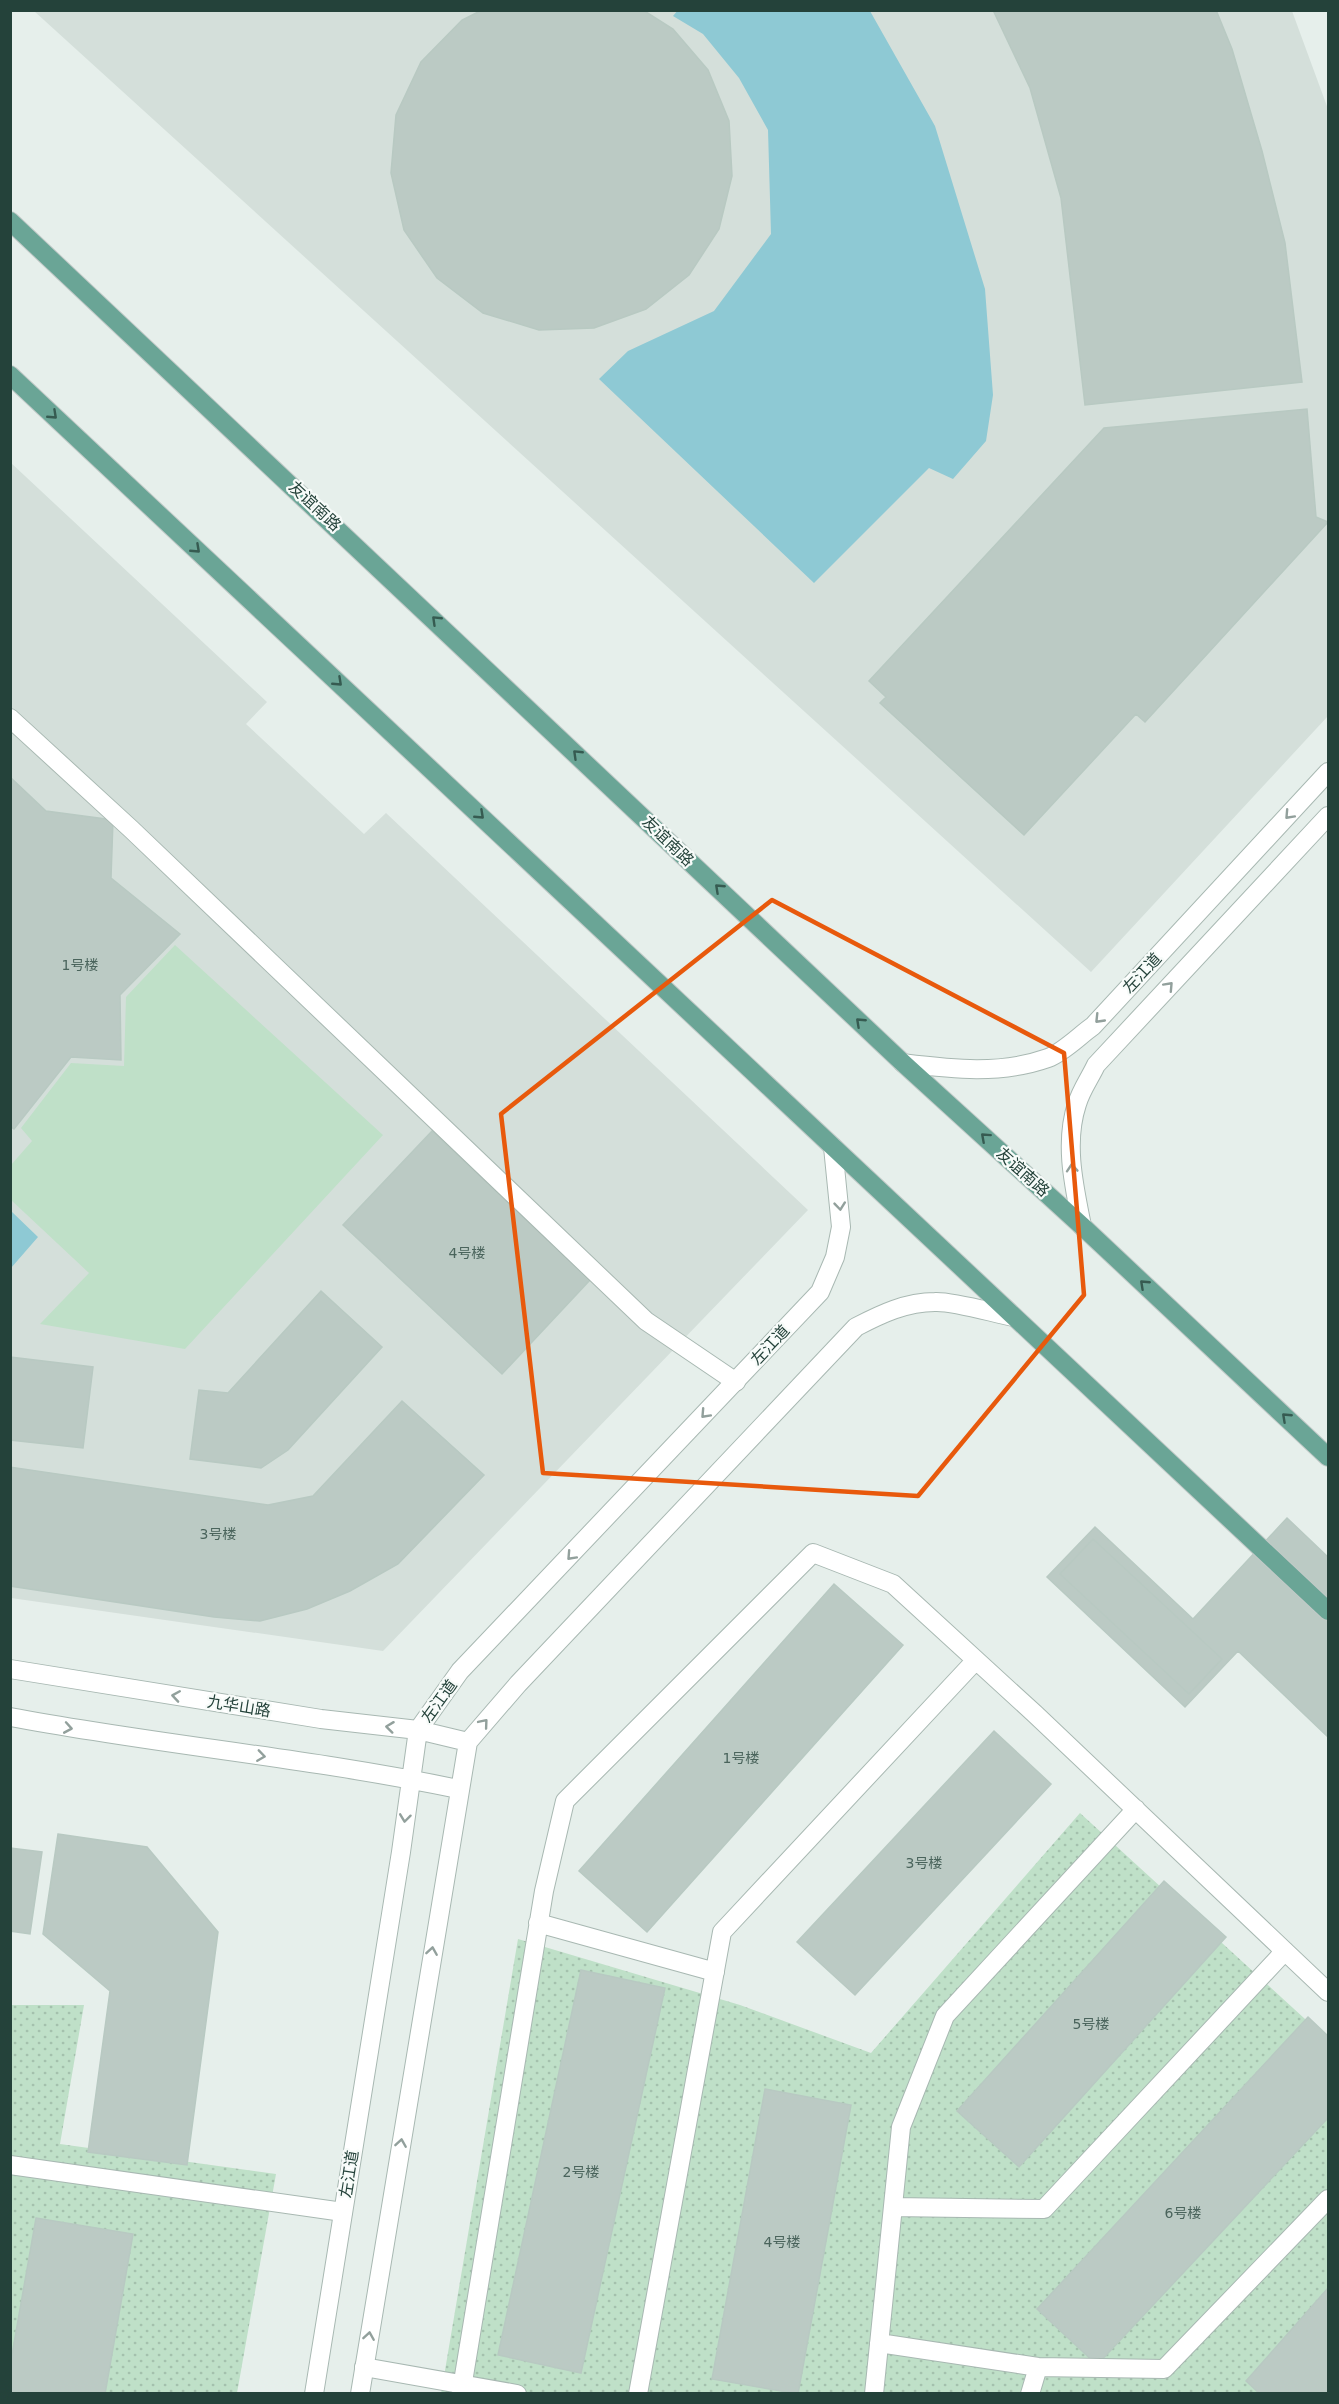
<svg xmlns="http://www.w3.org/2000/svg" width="1339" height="2404" viewBox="0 0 1339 2404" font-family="'DejaVu Sans','Noto Sans SC',sans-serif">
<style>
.built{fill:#d4dfda}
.grass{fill:url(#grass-dots)}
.green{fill:#bfe0c8}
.water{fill:#8ec9d4}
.building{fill:#bbcac4;stroke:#b8c9c2;stroke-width:1.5}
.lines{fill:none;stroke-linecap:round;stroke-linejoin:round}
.service-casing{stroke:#a8b8b2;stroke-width:20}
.tertiary-casing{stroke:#a8b8b2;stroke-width:20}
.primary-casing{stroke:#c2cac8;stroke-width:20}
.service{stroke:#fff;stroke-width:18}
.tertiary{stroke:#fff;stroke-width:18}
.primary{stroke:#6aa596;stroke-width:18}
.oneway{stroke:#365b51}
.oneway2{stroke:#92a09c}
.marked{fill:none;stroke:#e8590c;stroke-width:4.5;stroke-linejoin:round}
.labels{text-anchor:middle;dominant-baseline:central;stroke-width:4.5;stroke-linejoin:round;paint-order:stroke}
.number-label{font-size:14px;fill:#4a645c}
.street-label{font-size:16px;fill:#24423a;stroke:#f7fbf9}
</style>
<defs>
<pattern id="grass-dots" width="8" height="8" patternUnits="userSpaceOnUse" patternTransform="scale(1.5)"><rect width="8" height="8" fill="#bfe0c8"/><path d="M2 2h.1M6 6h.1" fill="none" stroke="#a4c1ad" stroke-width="1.8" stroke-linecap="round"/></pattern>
</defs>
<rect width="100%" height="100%" fill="#e6efeb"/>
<path class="built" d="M 34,11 L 1292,11 L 1328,109 L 1328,716 L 1091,972 Z
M 10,462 L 267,702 L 246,724 L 364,834 L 386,813 L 808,1210 L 383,1651 L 11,1598 Z"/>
<path class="grass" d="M 1080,1813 L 1328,2040 L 1328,2393 L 441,2394 L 518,1939 L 740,2005 L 871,2053 Z
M 11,2005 L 84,2005 L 60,2144 L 276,2174 L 237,2393 L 11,2394 Z"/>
<path class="green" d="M 175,945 L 383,1135 L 185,1349 L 40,1324 L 89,1273 L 10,1199 L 11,1165 L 32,1141 L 21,1128 L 71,1063 L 124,1066 L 126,997 Z"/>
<path class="water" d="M 678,10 L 870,11 L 935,126 L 985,289 L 993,395 L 986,441 L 953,479 L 929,468 L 814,583 L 599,379 L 628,351 L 714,311 L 771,234 L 768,130 L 739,78 L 703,34 L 673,16 Z
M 11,1211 L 38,1237 L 11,1268 Z"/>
<path class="building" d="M 482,10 L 643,10 L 673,29 L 708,70 L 729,121 L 732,176 L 719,229 L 689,275 L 646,309 L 594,328 L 539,330 L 483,313 L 437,278 L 404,230 L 391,173 L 396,115 L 421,62 L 462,20 Z
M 993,10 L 1216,10 L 1232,49 L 1262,151 L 1285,243 L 1302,382 L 1085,405 L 1061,198 L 1030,88 Z
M 1307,409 L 1316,517 L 1328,522 L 1145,722 L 1136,714 L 1024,835 L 880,703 L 886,697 L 869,681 L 1104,428 Z
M 10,777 L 46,811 L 113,820 L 111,878 L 180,934 L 120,995 L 121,1060 L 71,1057 L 14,1129 L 10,1126 Z
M 432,1131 L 590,1280 L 502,1374 L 343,1225 Z
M 321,1291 L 382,1347 L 288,1450 L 261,1468 L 190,1459 L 199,1390 L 228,1393 Z
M 10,1357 L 93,1367 L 83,1448 L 10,1440 Z
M 402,1401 L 484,1475 L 398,1564 L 350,1591 L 307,1609 L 260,1621 L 214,1617 L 10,1586 L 10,1467 L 268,1505 L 313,1496 Z
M 1287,1518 L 1328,1557 L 1328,1737 L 1238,1651 L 1185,1707 L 1047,1577 L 1095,1527 L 1193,1619 Z
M 1093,1539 L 1222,1659 L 1189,1694 L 1060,1574 Z
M 834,1584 L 903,1645 L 647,1932 L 579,1871 Z
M 994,1731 L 1051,1784 L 855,1995 L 797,1942 Z
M 58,1834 L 147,1847 L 218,1932 L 187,2165 L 88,2152 L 110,1991 L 43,1934 Z
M 10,1848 L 42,1852 L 30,1934 L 10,1931 Z
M 1164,1881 L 1226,1937 L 1019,2167 L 957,2111 Z
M 581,1970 L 665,1988 L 581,2373 L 498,2355 Z
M 1308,2017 L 1328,2036 L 1328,2118 L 1097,2365 L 1037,2309 Z
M 765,2089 L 851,2105 L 798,2394 L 712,2379 Z
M 36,2218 L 133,2234 L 105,2394 L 10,2394 L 10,2366 Z
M 1328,2288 L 1328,2394 L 1260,2394 L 1246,2381 Z"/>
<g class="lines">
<defs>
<path id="service" d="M 10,718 L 131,829 L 646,1321 L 736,1382
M 538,1923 L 715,1972
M 10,2165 L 343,2212
M 893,2207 L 1044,2209 L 1285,1951
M 879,2343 L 1038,2367 L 1164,2369 L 1328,2199
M 364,2367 L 517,2394
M 461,2394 L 544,1891 L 565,1801 L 813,1553 L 893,1584 L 1035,1714 L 1328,1992
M 638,2394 L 722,1932 L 976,1660
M 874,2394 L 901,2127 L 945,2016 L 1136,1809
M 1030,2394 L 1038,2367"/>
<path id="tertiary" d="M 903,1063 C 952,1069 1000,1075 1048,1058 C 1064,1052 1080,1035 1093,1026 L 1328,772
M 1082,1226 C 1074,1186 1064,1143 1077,1104 C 1081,1090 1090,1078 1096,1065 L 1328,816
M 10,1669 L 321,1719 L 418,1730 L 468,1742
M 10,1717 C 159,1745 310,1758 458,1789
M 314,2394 L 401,1852 L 418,1730 L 460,1671 L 820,1292 L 835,1257 L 841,1227 L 833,1147
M 360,2394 L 468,1742 L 518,1684 L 856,1327 C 881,1314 906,1302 935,1302 C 953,1301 993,1313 1014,1317"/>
<path id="primary" d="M 10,221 L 903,1063 L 1082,1226 L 1328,1457
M 10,375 L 1328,1611"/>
</defs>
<use href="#service" class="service-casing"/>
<use href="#tertiary" class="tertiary-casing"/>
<use href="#primary" class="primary-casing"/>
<use href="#service" class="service"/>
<use href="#tertiary" class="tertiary"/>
<use href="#primary" class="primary"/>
</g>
<defs><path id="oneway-chevron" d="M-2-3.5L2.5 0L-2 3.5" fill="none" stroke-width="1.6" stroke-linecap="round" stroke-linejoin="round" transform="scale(1.5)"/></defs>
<g class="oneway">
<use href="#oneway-chevron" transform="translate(53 415) rotate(43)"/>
<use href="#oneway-chevron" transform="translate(196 549) rotate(43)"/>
<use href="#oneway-chevron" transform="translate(436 620) rotate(-136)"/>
<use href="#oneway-chevron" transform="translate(338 682) rotate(43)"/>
<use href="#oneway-chevron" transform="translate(577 754) rotate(-136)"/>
<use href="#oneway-chevron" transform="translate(480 815) rotate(43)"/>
<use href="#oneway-chevron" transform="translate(719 888) rotate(-137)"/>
<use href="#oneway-chevron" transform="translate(860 1022) rotate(-137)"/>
<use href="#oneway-chevron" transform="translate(985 1137) rotate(-138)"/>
<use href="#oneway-chevron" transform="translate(1144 1284) rotate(-137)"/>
<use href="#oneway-chevron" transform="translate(1286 1417) rotate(-137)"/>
</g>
<g class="oneway2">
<use href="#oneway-chevron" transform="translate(1289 815) rotate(133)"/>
<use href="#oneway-chevron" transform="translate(1169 986) rotate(-47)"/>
<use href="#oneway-chevron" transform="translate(1099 1019) rotate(134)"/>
<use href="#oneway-chevron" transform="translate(1072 1168) rotate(-94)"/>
<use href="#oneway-chevron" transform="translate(840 1206) rotate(84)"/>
<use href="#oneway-chevron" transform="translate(705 1414) rotate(133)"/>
<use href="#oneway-chevron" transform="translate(571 1556) rotate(133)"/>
<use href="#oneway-chevron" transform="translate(176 1696) rotate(-171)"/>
<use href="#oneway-chevron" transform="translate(484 1723) rotate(-50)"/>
<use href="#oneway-chevron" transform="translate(390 1727) rotate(-173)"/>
<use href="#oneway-chevron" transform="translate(68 1728) rotate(10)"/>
<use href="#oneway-chevron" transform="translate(261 1756) rotate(8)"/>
<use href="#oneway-chevron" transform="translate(405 1818) rotate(97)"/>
<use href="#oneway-chevron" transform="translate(432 1951) rotate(-81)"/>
<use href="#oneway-chevron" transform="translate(401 2143) rotate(-81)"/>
<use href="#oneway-chevron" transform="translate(369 2336) rotate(-81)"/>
</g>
<path class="marked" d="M 772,900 L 1064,1053 L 1084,1295 L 918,1496 L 543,1473 L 501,1114 Z"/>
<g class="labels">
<g class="number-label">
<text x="80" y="965">1号楼</text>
<text x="467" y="1253">4号楼</text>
<text x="218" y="1534">3号楼</text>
<text x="741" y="1758">1号楼</text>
<text x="924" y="1863">3号楼</text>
<text x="1091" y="2024">5号楼</text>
<text x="581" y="2172">2号楼</text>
<text x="1183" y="2213">6号楼</text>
<text x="782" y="2242">4号楼</text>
</g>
<g class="street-label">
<text transform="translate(315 506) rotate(43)">友谊南路</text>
<text transform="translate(668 841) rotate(44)">友谊南路</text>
<text transform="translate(1142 973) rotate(-47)">左江道</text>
<text transform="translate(1023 1172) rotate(42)">友谊南路</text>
<text transform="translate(770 1345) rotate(-47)">左江道</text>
<text transform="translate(439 1701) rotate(-54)">左江道</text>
<text transform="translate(239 1706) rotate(9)">九华山路</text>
<text transform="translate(349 2174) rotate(-81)">左江道</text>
</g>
</g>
<rect width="1339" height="2404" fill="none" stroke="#24423a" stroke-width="24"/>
</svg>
